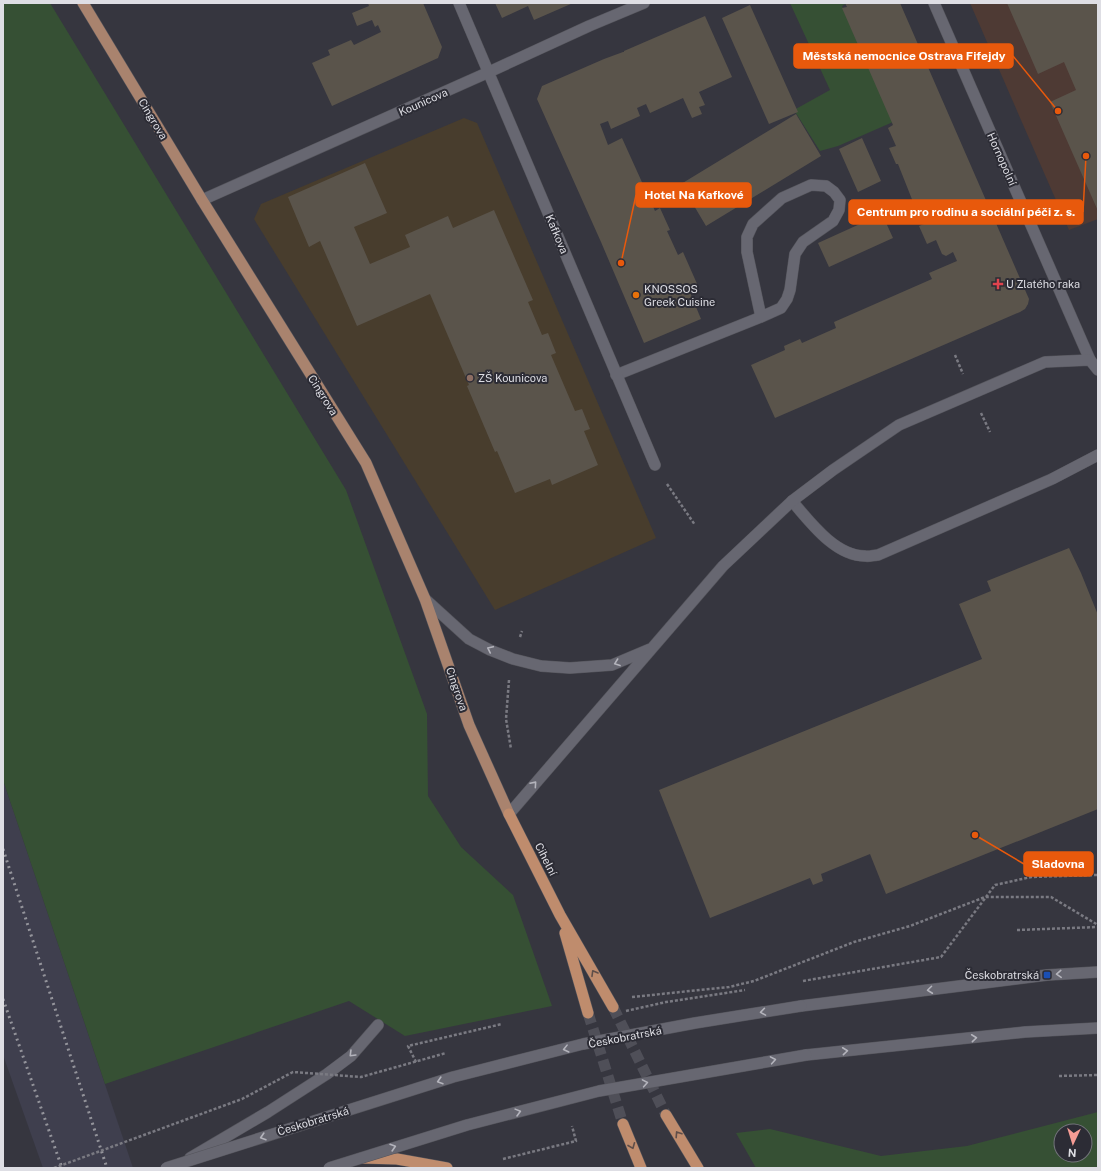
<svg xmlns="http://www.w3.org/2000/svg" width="1101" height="1171" viewBox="0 0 1101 1171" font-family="'Public Sans',sans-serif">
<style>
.built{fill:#3f3f4e}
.education{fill:#483d2d}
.medical{fill:#4e3a34}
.green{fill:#365034;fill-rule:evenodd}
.building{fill:#5a544b}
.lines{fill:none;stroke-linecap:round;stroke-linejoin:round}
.trunk-tunnel{stroke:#4f4f58;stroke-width:11;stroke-dasharray:11 5.5;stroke-linecap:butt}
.service-casing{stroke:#54545b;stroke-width:12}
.minor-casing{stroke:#54545b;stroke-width:12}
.secondary-casing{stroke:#54545b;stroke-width:12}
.primary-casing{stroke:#54545b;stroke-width:12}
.trunk-casing{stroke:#54545b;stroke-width:12}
.path{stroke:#7a7a82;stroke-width:2.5;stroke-dasharray:3 2;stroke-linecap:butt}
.service{stroke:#676771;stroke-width:11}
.minor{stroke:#676771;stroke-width:11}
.secondary{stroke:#676771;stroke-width:11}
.primary{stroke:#a9836e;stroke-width:11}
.trunk{stroke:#bf8c6d;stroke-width:11}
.rail{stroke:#94949b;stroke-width:3;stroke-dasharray:2 4;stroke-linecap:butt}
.secondary-bridge-casing{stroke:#54545b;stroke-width:12;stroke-linecap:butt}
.path-bridge{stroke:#7a7a82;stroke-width:2.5;stroke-dasharray:3 2;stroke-linecap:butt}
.secondary-bridge{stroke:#676771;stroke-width:11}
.oneway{stroke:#b4b4bc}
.oneway2{stroke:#5f4e49}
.health-dot{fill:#e0444e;stroke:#2c2c35;stroke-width:1.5}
.food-dot{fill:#e8710a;stroke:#2c2c35;stroke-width:1.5}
.education-dot{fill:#8d6e63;stroke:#2c2c35;stroke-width:1.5}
.transit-dot{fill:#1a4fb4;stroke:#2c2c35;stroke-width:1.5}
.labels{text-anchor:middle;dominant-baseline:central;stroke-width:4;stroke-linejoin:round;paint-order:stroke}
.street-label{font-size:11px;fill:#dedee4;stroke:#2c2c35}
.poi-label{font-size:11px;fill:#dedee4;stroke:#2c2c35;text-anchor:start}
.leader{fill:none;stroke:#e8590c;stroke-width:1.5}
.callout-dot{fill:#e8590c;stroke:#2c2c35;stroke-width:1.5}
.callout{fill:#e8590c;stroke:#e8590c;stroke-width:1.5}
.callout-label{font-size:12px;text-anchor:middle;font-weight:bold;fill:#fff}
</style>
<rect width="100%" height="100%" fill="#36363f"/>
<path class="built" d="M 3,780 L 123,1138 L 133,1168 L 43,1168 L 3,1055 Z"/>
<path class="education" d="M 464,118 L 477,123 L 656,538 L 495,610 L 254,219 L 261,204 Z"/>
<path class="medical" d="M 970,3 L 1098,3 L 1098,219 L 1069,230 Z"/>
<path class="green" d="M 3,3 L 50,3 L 346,490 L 427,714 L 428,796 L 461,847 L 513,895 L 552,1006 L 405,1036 L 349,1001 L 105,1084 L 3,780 Z
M 790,3 L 847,3 L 842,6 L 893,122 L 838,146 L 820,151 L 794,110 L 830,90 Z
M 1098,1112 L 1098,1168 L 756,1168 L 736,1133 L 770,1129 L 881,1156 L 967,1146 ZM 1061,1131 L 1085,1131 L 1085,1155 L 1061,1155 Z"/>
<path class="building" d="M 368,3 L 423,3 L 442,47 L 438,58 L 332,106 L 312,63 L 330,55 L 328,50 L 351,40 L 354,45 L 381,32 L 378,25 L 375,27 L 372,20 L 357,26 L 352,13 L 369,6 Z
M 495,3 L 573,3 L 534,20 L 528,6 L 502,18 Z
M 845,3 L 900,3 L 1029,299 L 1028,304 L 1025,309 L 1020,312 L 775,418 L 751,365 L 785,350 L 784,346 L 800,339 L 802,343 L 836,328 L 834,322 L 932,279 L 929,273 L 957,261 L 953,252 L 946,256 L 942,254 L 936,240 L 927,244 L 919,226 L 929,222 L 924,209 L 917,212 L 898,164 L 896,164 L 889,148 L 896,146 L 888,128 L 893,125 L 842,8 L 847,7 Z
M 1007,3 L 1098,3 L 1098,211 L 1050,102 L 1076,90 L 1064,62 L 1038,74 Z
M 750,5 L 798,112 L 769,124 L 722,18 Z
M 705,16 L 732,77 L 699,92 L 705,105 L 699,107 L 702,114 L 692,118 L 683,98 L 650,113 L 646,104 L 637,108 L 640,116 L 611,129 L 608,121 L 600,124 L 608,145 L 622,138 L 655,211 L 660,208 L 670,230 L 667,231 L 678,255 L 683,252 L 698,286 L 689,290 L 701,319 L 644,343 L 601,242 L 537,99 L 542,86 L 604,59 L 623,52 L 624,52 L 624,51 Z
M 796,114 L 821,156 L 706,226 L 681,184 Z
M 862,138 L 881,181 L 858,192 L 839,149 Z
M 365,163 L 387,213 L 354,227 L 370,264 L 410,247 L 405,235 L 448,216 L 453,228 L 494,210 L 533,300 L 528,302 L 542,335 L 548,333 L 556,353 L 551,355 L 575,411 L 582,409 L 590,429 L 584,431 L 598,465 L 552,485 L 550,479 L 515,493 L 497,451 L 495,452 L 467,386 L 469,385 L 430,294 L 357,326 L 320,241 L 309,247 L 288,197 Z
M 882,214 L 893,238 L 829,267 L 818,243 Z
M 1069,548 L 1081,573 L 1098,615 L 1098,809 L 886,894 L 870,854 L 821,874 L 823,881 L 813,885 L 810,878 L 710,918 L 659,790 L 982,659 L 959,604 L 991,591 L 987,581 Z"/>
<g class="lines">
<path class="trunk-tunnel" d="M 613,1007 L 666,1115
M 588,1013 L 623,1124"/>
<defs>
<path id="service" d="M 616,375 L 761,317 L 781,308 L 787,299 L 790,290 L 795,254 L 803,242 L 833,221 L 839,210 L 840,200 L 834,192 L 826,186 L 811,185 L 782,198 L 753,224 L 747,237 L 747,252 L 761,317
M 792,501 C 810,522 835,556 865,556 C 869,557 874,555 878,555 L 1052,479 L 1098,455
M 190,1158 L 268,1112 L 327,1074 L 351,1056 L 378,1025"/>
<path id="minor" d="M 459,3 L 655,465
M 934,3 L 1090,360
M 202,200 L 489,72 L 589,26 L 644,3"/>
<path id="secondary" d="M 425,599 L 469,639 L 490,650 L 513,659 L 541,666 L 570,668 L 612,665 L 650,649
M 509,814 L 723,566 L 792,501 L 833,470 L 899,425 L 1045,362 L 1090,360 L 1098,370
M 801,1006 L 1047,975 L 1098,972
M 806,1055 L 1025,1032 L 1098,1028"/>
<path id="primary" d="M 83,3 L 202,200 L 366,463 L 425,599 L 469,725 L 509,814"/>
<path id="trunk" d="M 509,814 L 560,915 L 613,1007
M 565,933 L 588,1013
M 666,1115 L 698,1168
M 623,1124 L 641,1168
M 362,1158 L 397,1159 L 447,1168"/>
</defs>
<use href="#service" class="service-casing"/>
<use href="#minor" class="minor-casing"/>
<use href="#secondary" class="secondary-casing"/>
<use href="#primary" class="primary-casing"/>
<use href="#trunk" class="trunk-casing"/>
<path class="path" d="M 955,355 L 963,374
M 981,413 L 990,432
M 667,484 L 695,525
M 520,637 L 522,631
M 509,680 L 506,719 L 511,749
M 1017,930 L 1098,927
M 803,981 L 941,957 L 995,885 L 1031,877 L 1098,875
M 632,997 L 729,987 L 754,981 L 854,942 L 910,926 L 985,897 L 1051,897 L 1098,925
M 416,1062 L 408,1046 L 502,1024
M 1059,1076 L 1098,1075
M 503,1159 L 576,1141 L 572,1126"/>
<use href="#service" class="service"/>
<use href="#minor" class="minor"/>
<use href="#secondary" class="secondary"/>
<use href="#primary" class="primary"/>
<use href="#trunk" class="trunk"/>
<path class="rail" d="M 3,849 L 107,1168
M 3,999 L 62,1168"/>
<defs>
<path id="secondary-bridge" d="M 166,1168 L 453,1077 L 583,1044 L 695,1023 L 801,1006
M 329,1168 L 467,1125 L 599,1091 L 806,1055"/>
</defs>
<use href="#secondary-bridge" class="secondary-bridge-casing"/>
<path class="path-bridge" d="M 626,1011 L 666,1002 L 745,990
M 54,1168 L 242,1099 L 293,1072 L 361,1077 L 446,1053"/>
<use href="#secondary-bridge" class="secondary-bridge"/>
</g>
<defs><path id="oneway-chevron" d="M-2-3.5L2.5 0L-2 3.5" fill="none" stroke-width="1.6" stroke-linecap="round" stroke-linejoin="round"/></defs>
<g class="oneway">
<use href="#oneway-chevron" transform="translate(490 649) rotate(-155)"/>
<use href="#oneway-chevron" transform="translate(617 663) rotate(160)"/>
<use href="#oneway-chevron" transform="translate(534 784) rotate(-49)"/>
<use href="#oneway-chevron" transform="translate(1059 974) rotate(177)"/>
<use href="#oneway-chevron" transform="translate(930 990) rotate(173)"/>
<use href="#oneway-chevron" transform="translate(763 1012) rotate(171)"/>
<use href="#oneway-chevron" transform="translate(974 1038) rotate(-6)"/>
<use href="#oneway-chevron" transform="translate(566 1049) rotate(166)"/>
<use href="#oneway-chevron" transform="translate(845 1051) rotate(-6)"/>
<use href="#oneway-chevron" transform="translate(352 1054) rotate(135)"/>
<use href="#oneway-chevron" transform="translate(773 1060) rotate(-10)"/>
<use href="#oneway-chevron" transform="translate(440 1081) rotate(163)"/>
<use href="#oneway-chevron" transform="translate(645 1083) rotate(-10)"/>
<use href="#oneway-chevron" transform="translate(518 1112) rotate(-15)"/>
<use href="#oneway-chevron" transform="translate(263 1137) rotate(163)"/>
<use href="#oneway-chevron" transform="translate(393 1147) rotate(-17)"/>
</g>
<g class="oneway2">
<use href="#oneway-chevron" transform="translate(594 973) rotate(-120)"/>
<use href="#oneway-chevron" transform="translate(678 1134) rotate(-123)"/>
<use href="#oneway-chevron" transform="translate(632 1146) rotate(68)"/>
</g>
<path class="health-dot" d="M996 278h4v4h4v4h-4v4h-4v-4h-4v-4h4z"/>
<circle class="food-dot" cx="636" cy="295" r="4"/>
<circle class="education-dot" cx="470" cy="378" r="4"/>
<rect class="transit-dot" x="1043" y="971" width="8" height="8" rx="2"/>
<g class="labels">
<g class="street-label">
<text transform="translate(423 102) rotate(-24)">Kounicova</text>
<text transform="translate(153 119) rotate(59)">Cingrova</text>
<text transform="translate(1002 159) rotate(66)">Hornopolní</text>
<text transform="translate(557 234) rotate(67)">Kafkova</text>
<text transform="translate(323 395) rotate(58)">Cingrova</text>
<text transform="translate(457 689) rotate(71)">Cingrova</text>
<text transform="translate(546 859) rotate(63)">Cihelní</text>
<text transform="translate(625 1037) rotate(-11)">Českobratrská</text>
<text transform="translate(313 1121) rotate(-17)">Českobratrská</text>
</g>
<g class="poi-label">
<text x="1006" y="284">U Zlatého raka</text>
<text x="644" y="289">KNOSSOS<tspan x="644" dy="13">Greek Cuisine</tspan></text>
<text x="478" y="378">ZŠ Kounicova</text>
<text x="1039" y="975" text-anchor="end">Českobratrská</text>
</g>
</g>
<path class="leader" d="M1058 111L1013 56M621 263L636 195M1086 156L1083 212M975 835L1024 864"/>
<g class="callout-dot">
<circle cx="1058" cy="111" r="4"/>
<circle cx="621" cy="263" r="4"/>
<circle cx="1086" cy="156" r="4"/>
<circle cx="975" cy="835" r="4"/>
</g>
<g class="callout">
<rect x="794" y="44" width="219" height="24" rx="4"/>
<rect x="636" y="183" width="115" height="24" rx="4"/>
<rect x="849" y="200" width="234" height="24" rx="4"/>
<rect x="1024" y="852" width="69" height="24" rx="4"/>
</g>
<g class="callout-label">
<text x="904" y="60">Městská nemocnice Ostrava Fifejdy</text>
<text x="694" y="199">Hotel Na Kafkové</text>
<text x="966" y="216">Centrum pro rodinu a sociální péči z. s.</text>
<text x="1058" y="868">Sladovna</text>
</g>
<rect width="1101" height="1171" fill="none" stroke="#dedee4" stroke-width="8"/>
<g transform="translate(1073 1143) rotate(184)"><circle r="19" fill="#2c2c35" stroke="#73737b"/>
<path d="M0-3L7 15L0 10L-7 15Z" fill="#f59c95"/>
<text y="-6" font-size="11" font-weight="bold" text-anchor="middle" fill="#dedee4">N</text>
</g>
</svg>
